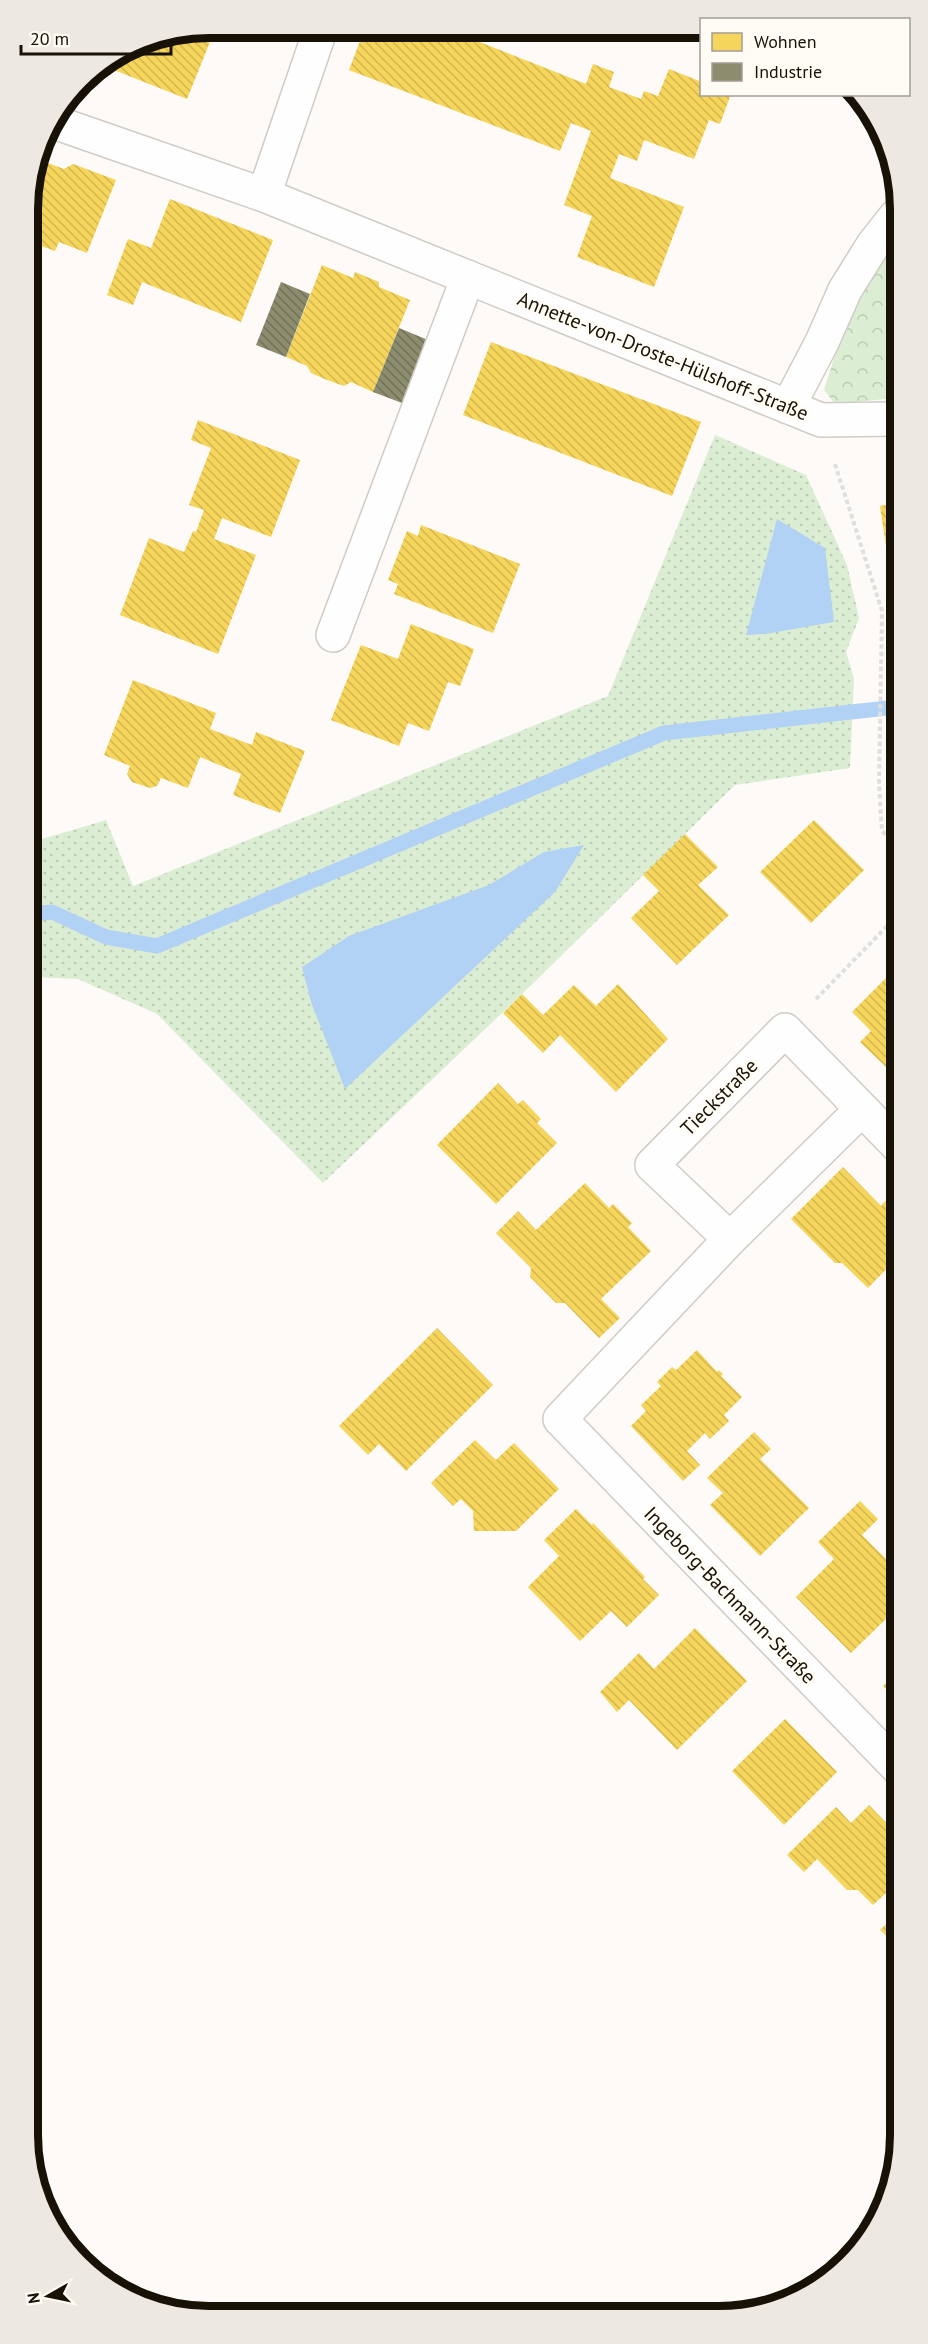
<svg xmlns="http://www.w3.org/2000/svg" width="928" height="2344" viewBox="0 0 928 2344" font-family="'PT Sans',sans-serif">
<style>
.grass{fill:url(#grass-dots)}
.park{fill:url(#park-crowns)}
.water{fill:#b1d1f5}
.homes{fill:url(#homes-back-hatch)}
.industry{fill:url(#industry-back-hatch)}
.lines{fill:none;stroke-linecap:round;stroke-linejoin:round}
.stream{stroke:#b1d1f5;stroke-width:15}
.street-casing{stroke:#d0ccc5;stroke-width:36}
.path{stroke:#dfdfde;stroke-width:4;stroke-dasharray:4.5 3;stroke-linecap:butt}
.street{stroke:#fffefe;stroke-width:33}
.labels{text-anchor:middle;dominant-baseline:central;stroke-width:6;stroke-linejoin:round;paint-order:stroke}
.street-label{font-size:20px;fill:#181106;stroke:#fffbf5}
.rim{fill:none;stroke:#181106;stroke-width:8}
</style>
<defs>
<pattern id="grass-dots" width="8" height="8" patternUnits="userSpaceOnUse" patternTransform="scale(1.5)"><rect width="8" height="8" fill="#dbeed3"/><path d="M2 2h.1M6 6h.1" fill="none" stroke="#bbcbb4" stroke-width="1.8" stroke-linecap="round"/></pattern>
<pattern id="park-crowns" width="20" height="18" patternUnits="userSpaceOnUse" patternTransform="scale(1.5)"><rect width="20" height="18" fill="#dbeed3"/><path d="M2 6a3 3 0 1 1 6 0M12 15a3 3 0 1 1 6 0" fill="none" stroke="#bbcbb4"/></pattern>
<pattern id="homes-back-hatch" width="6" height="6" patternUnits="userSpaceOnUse" patternTransform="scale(1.5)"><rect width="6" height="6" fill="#f6d55c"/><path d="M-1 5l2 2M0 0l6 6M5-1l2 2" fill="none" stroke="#d2b64e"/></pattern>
<pattern id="industry-back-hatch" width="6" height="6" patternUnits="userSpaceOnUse" patternTransform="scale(1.5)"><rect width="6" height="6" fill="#8c8c6e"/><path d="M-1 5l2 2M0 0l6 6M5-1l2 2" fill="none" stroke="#717158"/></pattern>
</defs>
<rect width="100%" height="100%" fill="#fdfaf7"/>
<path class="grass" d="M 715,435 L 806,475 L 847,565 L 859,618 L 846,652 L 854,679 L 850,768 L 735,785 L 522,994 L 323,1183 L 157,1014 L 78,979 L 30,977 L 29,843 L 106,820 L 133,886 L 608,696 Z"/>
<path class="park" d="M 895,238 L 896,398 L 835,404 L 824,390 L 840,339 L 870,280 Z"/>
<path class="water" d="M 777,519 L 825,548 L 834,622 L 765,634 L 746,635 Z
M 584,845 L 555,892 L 345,1089 L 311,1002 L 302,967 L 349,936 L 489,885 L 544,852 Z"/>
<path class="homes" d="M 204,28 L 214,32 L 187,99 L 109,68 L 113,57 L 139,41 Z
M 342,28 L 444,28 L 586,84 L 593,64 L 614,72 L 609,87 L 641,99 L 644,91 L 658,96 L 669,69 L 702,82 L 702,94 L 731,94 L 720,124 L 709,120 L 694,159 L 644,140 L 637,161 L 619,154 L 610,178 L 684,207 L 654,287 L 577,257 L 592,216 L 564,205 L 591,131 L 571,123 L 560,151 L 349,70 L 360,41 L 340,34 Z
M 37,159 L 64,169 L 73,164 L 116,180 L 87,253 L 59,242 L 55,251 L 28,241 L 30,230 L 28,230 L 27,196 Z
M 170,199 L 273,240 L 241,322 L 142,282 L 133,305 L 107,295 L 128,239 L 151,248 Z
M 322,265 L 353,278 L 355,272 L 379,282 L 379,287 L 410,300 L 373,392 L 351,382 L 344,386 L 327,380 L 311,373 L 307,366 L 286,357 Z
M 491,342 L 701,422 L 672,496 L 463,415 Z
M 198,420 L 300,460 L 271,537 L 222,518 L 214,539 L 256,555 L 218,654 L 120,615 L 149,538 L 184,552 L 193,531 L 196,532 L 204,510 L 189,505 L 211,448 L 191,440 Z
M 896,503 L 896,572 L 890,572 L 880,506 Z
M 421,525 L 520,564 L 493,633 L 394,594 L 398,584 L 388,580 L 407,531 L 418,536 Z
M 411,624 L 474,649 L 460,686 L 448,682 L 429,731 L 408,723 L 399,746 L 331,720 L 361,645 L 398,659 Z
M 133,680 L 216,713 L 210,729 L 252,745 L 256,732 L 305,751 L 280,813 L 233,795 L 241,774 L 200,757 L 188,788 L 161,778 L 157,786 L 150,788 L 132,782 L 127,774 L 130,766 L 104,755 Z
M 814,820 L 864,870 L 811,923 L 760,872 Z
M 685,834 L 718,867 L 698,885 L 729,915 L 677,965 L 631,918 L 659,891 L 643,875 Z
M 897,967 L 897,1059 L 896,1057 L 886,1067 L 860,1042 L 871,1031 L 852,1012 Z
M 618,984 L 668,1039 L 616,1092 L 560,1035 L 543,1053 L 503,1013 L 522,994 L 543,1015 L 574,985 L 596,1006 Z
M 498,1083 L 518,1104 L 523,1100 L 541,1119 L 537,1123 L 557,1143 L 496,1204 L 437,1145 Z
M 843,1167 L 881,1206 L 885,1201 L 898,1214 L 898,1257 L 868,1288 L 842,1263 L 835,1263 L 791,1219 Z
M 585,1183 L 609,1208 L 613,1204 L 632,1223 L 628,1227 L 651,1251 L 601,1299 L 620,1318 L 599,1338 L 565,1303 L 556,1303 L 530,1277 L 531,1268 L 496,1233 L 518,1211 L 536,1230 Z
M 437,1328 L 493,1385 L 406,1471 L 379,1444 L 368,1455 L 339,1426 Z
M 697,1350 L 717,1372 L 719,1370 L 723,1374 L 721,1376 L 742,1397 L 724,1415 L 729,1421 L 710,1439 L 705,1433 L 687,1451 L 700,1465 L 683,1481 L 631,1426 L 646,1411 L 641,1405 L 661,1386 L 657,1382 L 672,1367 L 676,1370 Z
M 754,1432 L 771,1449 L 760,1459 L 809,1508 L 760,1556 L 710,1505 L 723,1493 L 707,1478 Z
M 475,1440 L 496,1460 L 514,1443 L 559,1489 L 516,1531 L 474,1531 L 473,1511 L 461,1499 L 453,1506 L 431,1483 Z
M 860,1501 L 878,1519 L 862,1535 L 899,1572 L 899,1624 L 890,1615 L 851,1653 L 796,1597 L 834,1559 L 818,1542 Z
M 576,1509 L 592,1525 L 593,1523 L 645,1577 L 643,1579 L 659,1595 L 627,1627 L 611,1611 L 580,1641 L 528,1587 L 559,1556 L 544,1540 Z
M 695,1628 L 747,1681 L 677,1750 L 629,1700 L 617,1712 L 600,1692 L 639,1653 L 654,1669 Z
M 899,1670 L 899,1702 L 883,1686 Z
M 785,1719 L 837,1772 L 784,1825 L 732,1771 Z
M 869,1805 L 900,1837 L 900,1880 L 873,1905 L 858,1890 L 847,1890 L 817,1859 L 804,1872 L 787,1855 L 836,1807 L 851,1823 Z
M 900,1911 L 900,1971 L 888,1959 L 899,1948 L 880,1930 Z"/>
<path class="industry" d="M 281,282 L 310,294 L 286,357 L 256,345 Z
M 399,328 L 428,340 L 402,403 L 373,392 Z"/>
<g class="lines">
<path class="stream" d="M 29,914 L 52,912 L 106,937 L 157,946 L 664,733 L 896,707"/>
<defs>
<path id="street" d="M 51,121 L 264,195 L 821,420 L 896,419
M 264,195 L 321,28
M 788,407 L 822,342 L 845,290 L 873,245 L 895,217
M 333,635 L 468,277
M 862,1109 L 730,1239 L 652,1165 L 785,1030 L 898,1146
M 730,1239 L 560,1419 L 900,1770"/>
</defs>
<use href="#street" class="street-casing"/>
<path class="path" d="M 835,464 L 882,611 L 879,784 L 882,831 L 897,845
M 816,999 L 897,916"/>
<use href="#street" class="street"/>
</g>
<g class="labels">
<g class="street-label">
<text transform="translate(663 356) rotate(22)">Annette-von-Droste-Hülshoff-Straße</text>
<text transform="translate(719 1097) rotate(-45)">Tieckstraße</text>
<text transform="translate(730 1595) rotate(46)">Ingeborg-Bachmann-Straße</text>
</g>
</g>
<path d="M0 0H928V2344H0ZM209 38H719A171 171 0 0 1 890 209V2135A171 171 0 0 1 719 2306H209A171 171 0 0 1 38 2135V209A171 171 0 0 1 209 38Z" fill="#ede8e2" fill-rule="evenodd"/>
<path class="rim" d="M209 38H719A171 171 0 0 1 890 209V2135A171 171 0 0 1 719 2306H209A171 171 0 0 1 38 2135V209A171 171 0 0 1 209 38Z"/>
<rect x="700" y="18" width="210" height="78" fill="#fffbf5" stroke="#a39d95" stroke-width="1.5"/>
<rect x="712" y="33" width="30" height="18" fill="#f6d55c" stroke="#a39d95" stroke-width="1.5"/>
<text x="754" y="48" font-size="18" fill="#181106">Wohnen</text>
<rect x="712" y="63" width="30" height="18" fill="#8c8c6e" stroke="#a39d95" stroke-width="1.5"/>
<text x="754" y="78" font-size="18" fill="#181106">Industrie</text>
<g transform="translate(48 2296) rotate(261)" stroke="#fffbf5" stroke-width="4.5" paint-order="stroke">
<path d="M0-4.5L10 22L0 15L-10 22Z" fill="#181106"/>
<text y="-9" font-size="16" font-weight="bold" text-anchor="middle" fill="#181106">N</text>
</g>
<path d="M21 45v9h150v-9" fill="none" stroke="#181106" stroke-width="3"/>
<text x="30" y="45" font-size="18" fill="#181106" stroke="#fffbf5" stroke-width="4.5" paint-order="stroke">20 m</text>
</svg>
